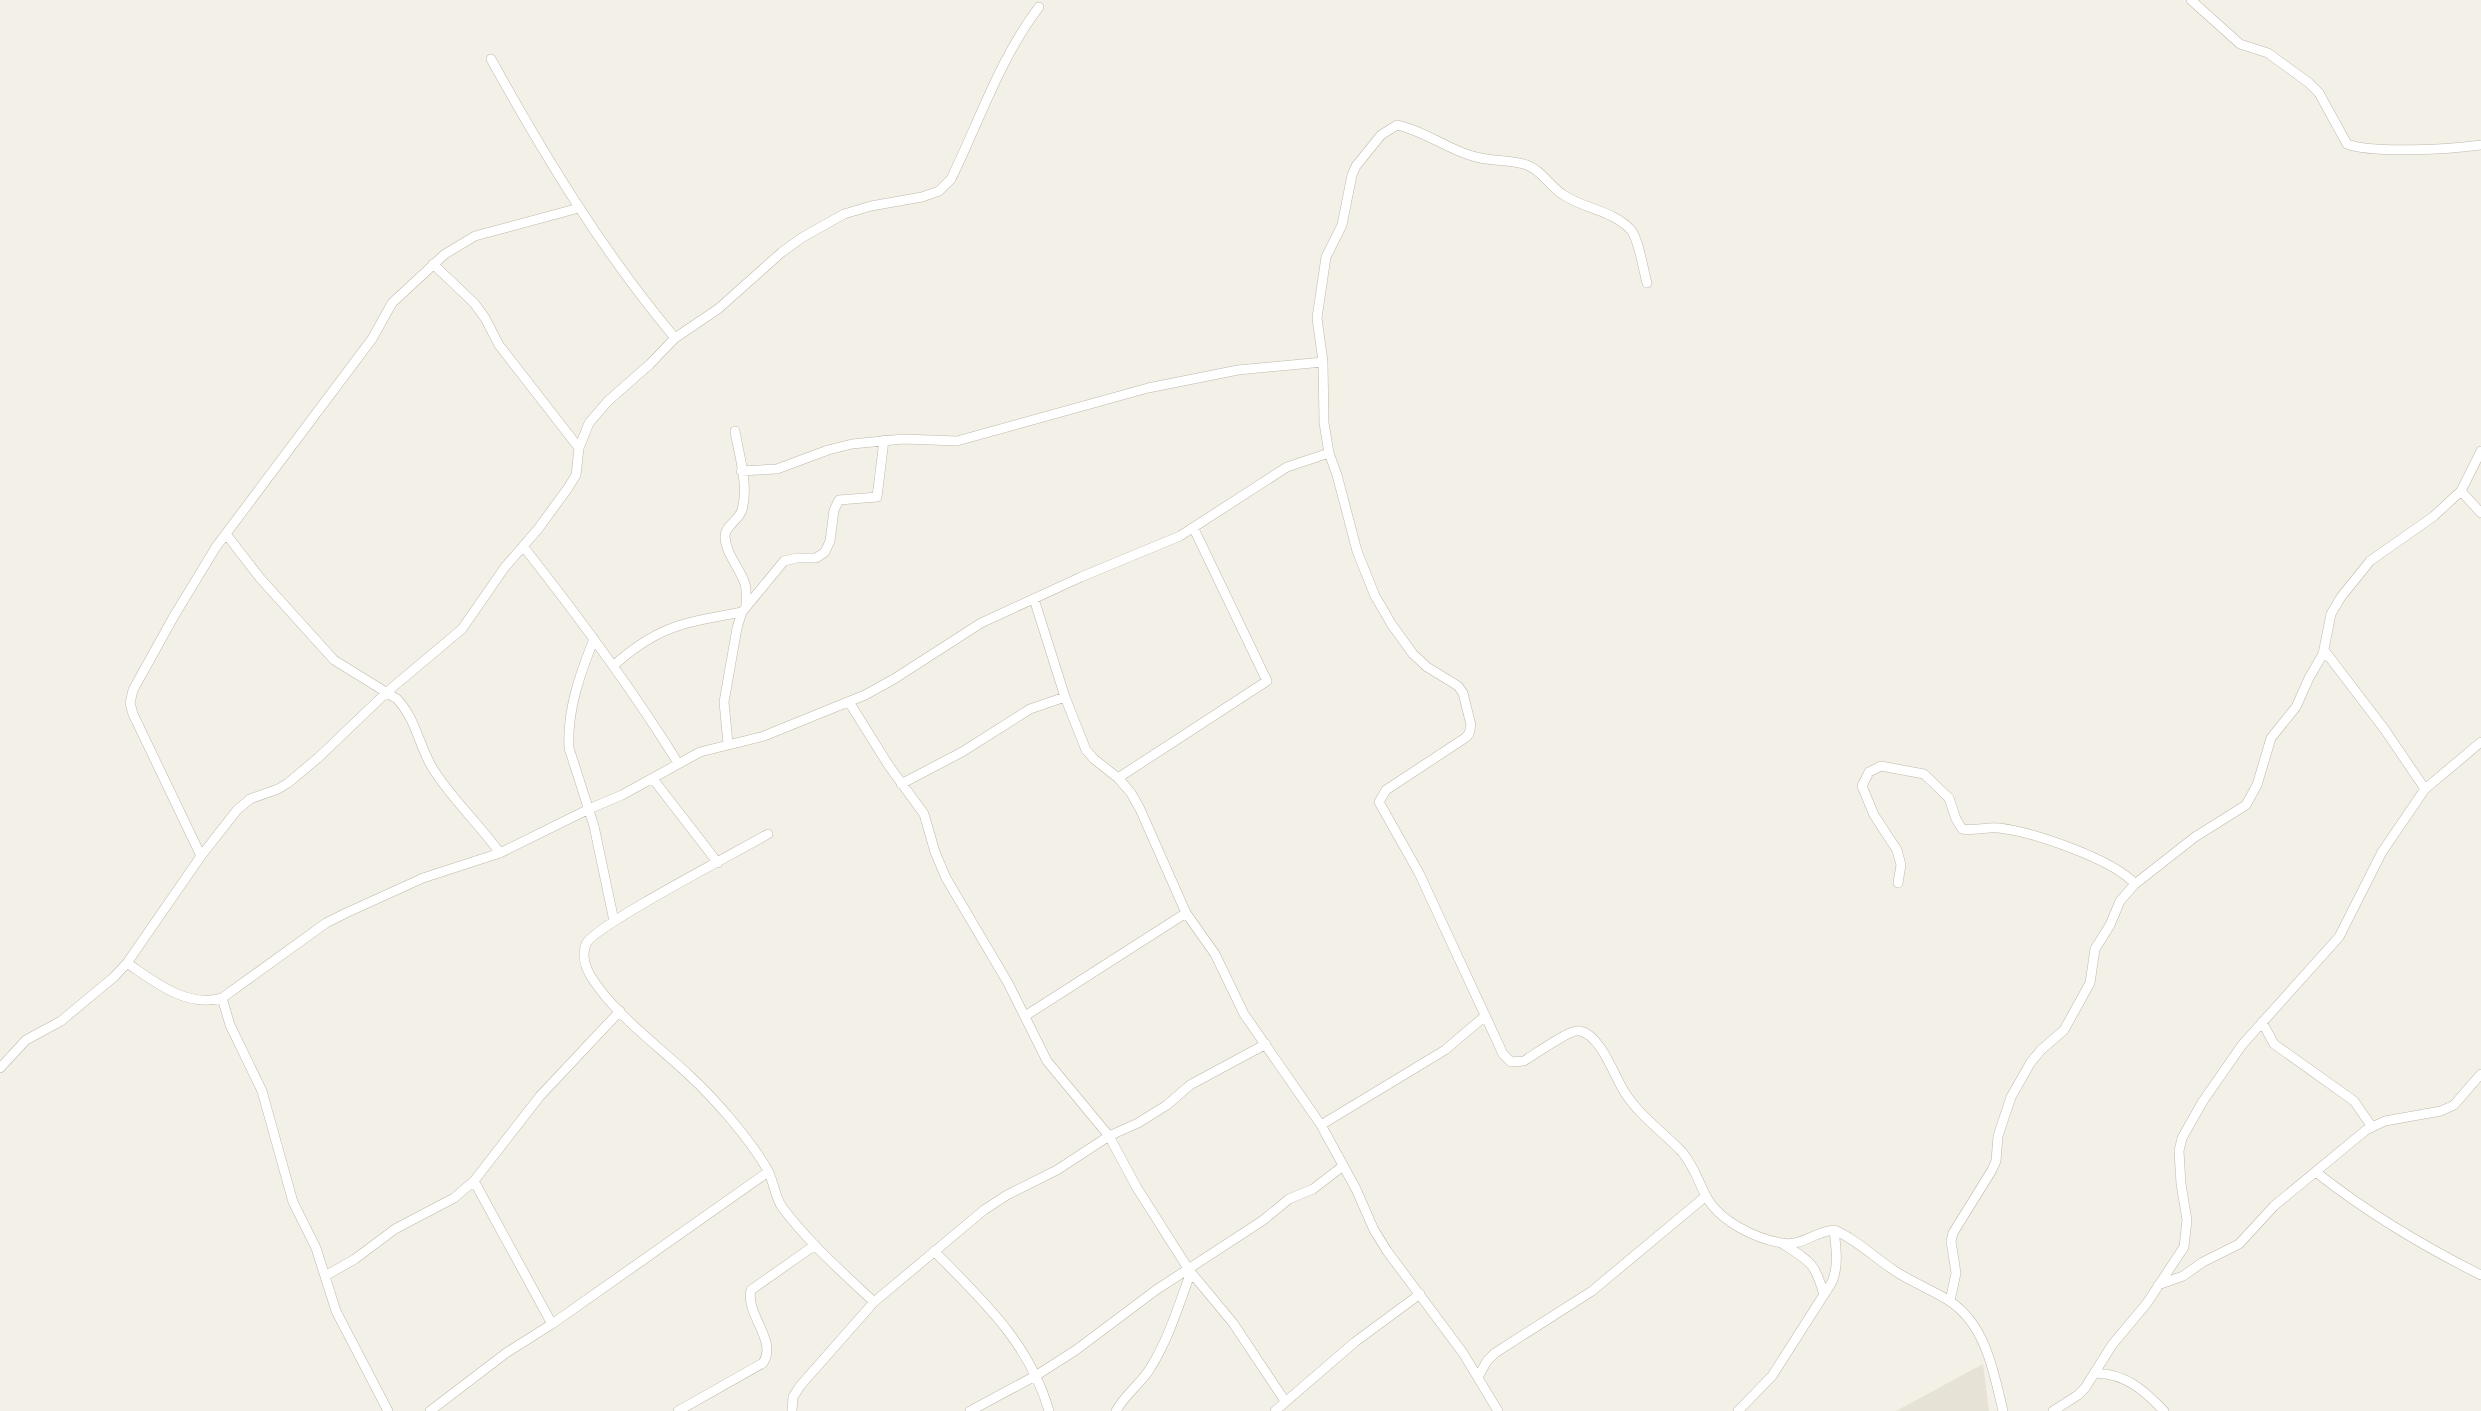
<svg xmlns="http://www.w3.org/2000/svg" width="2481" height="1411" viewBox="0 0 2481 1411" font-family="'Asap Condensed',sans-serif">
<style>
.residential{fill:#e6e2d5}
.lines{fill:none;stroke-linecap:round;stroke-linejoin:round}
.minor-casing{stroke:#beb8aa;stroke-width:10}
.minor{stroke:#fff;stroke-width:9}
</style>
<rect width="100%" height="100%" fill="#f3f0e7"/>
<path class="residential" d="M 1983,1364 L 1989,1411 L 1896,1411 Z"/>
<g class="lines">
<defs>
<path id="minor" d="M 2191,0 L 2240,44 L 2268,53 L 2309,83 L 2319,93 L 2347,144 C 2374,154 2452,149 2481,145
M 491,59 C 545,157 603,252 675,338
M 433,264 L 474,303 L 485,318 L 499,345 L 579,448
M 1647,283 C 1643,269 1639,240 1631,230 C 1613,210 1583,209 1562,194 C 1550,186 1541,170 1527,165 C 1509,159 1488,162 1469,155 C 1444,147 1422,130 1397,125 L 1381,135 L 1356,166 L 1352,175 L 1342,225 L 1326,257 L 1317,318 L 1323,362 L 1324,423 L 1329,453 L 1337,475 L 1357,551 L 1375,596 L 1392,625 L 1413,654 L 1427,667 L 1458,686 L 1463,693 L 1471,725 L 1469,734 L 1465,738 L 1386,790 L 1379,802 L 1419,873 L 1503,1054 L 1511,1062 L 1524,1061 C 1534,1055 1571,1028 1580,1031 C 1601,1035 1614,1076 1625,1093 C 1640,1116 1663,1132 1682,1152 C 1694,1166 1698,1181 1706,1196 C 1719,1221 1756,1239 1782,1243 C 1801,1247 1816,1231 1834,1230 C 1856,1239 1875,1258 1895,1271 C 1913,1283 1933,1290 1951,1302 C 1986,1326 1994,1373 2003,1411
M 735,431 C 739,455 749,486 742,510 C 739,520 725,526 725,536 C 725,553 740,568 745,584 C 747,591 746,599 746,607
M 741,471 L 777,469 L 828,450 L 852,444 L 903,439 L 957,441 L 1148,388 L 1238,370 L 1323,362
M 2461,491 L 2481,513
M 226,534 L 260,578 L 334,660 L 397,699 C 416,719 419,746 433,769 C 452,799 479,824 500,853
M 523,546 C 578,616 631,687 678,763
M 1034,599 L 1065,697 L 1086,750 L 1094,759 L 1118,778 L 1131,793 L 1140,809 L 1186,913 L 1215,954 L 1244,1014 L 1321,1125 L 1356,1189 L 1374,1230 L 1387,1251 L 1463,1353 L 1498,1411
M 594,639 C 580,674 567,710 569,748 L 594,826 L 614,921
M 2324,650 L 2385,730 L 2425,789
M 613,666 C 659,625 684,623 742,612
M 849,702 L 889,766 L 924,814 L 935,852 L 946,878 L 1008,983 L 1047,1061 L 1109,1136 L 1137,1188 L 1189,1270 L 1233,1323 L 1285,1401
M 728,744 L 724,702 L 737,628 L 742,612 L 784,561 L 797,558 L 816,558 L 825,552 L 830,541 L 834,510 L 839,500 L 877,497 L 884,440
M 1118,778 L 1267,681 L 1194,529
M 653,779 L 718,863
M 901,784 L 962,752 L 1030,709 L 1065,697
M 768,834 C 741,850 593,926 586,944 C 582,954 585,966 590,975 C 613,1013 656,1044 689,1075 C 715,1099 749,1138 767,1169 C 774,1181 774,1195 782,1207 C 808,1242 842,1272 874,1302
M 201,856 L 133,714 L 130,703 L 133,690 L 174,616 L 216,547 L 372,339 L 392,303 L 445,254 L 475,236 L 579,208
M 1898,883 L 1901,865 L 1897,850 L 1874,815 L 1862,786 L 1869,772 L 1881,766 L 1924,774 L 1949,798 L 1956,819 L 1962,829 C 1974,831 1986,827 1999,828 C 2033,832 2113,859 2135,884
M 127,963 C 155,982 186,1008 222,998 L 326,923 L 346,913 L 423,878 L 500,853 L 589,809 L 622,795 L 700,752 L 764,736 L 865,695 L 894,679 L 981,623 L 1081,577 L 1180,536 L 1287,467 L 1329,453
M 222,998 L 230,1025 L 262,1091 L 293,1202 L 316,1248 L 336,1311 L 388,1411
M 1025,1016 L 1186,913
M 2262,1022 L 2274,1044 L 2354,1101 L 2372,1127
M 0,1068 L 26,1040 L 61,1021 L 114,977 L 127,963 L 201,856 L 237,810 L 250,799 L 278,789 L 288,783 L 319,757 L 387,692 L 462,629 L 505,567 L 538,529 L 568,488 L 576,475 L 579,448 L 589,423 L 608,401 L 650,364 L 675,338 L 718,309 L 782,252 L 803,237 L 844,214 L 871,206 L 922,197 L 939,191 L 951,179 C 979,122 1000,58 1039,7
M 1321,1125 L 1445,1050 L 1485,1016
M 2317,1173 C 2368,1213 2423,1246 2481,1275
M 474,1181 L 552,1324
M 1783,1244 C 1811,1262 1815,1263 1824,1295
M 934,1251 C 982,1300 1029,1342 1049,1411
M 325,1276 L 355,1259 L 395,1229 L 454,1198 L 474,1181 L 540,1096 L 620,1011
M 2158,1285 L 2183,1276 L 2203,1262 L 2239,1244 L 2274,1206 L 2366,1130 L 2385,1121 L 2441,1111 L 2454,1105 L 2481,1074
M 1950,1301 L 1956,1273 L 1951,1241 L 1953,1233 L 1992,1170 L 1996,1161 L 1998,1136 L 2011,1097 L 2031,1062 L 2041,1050 L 2064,1030 L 2090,983 L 2095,949 L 2110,925 L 2120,901 L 2135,884 L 2195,837 L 2246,805 L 2257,785 L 2271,738 L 2296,707 L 2309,678 L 2323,654 L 2331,614 L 2341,597 L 2370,561 L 2434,516 L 2461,491 L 2481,451
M 2096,1373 C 2126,1374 2144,1390 2164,1411
M 1478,1377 L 1487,1361 L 1495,1353 L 1592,1291 L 1706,1196
M 430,1411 L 506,1353 L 552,1324 L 768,1172
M 678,1411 L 763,1363 C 778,1340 745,1315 751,1290 L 815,1245
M 792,1411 L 793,1397 L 800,1386 L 874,1302 L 984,1210 L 1007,1195 L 1057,1170 L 1109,1136 L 1138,1123 L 1167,1105 L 1190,1085 L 1266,1044
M 970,1411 L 1037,1375 L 1076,1350 L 1156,1290 L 1262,1221 L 1289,1199 L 1313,1189 L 1343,1166
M 1116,1411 C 1125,1394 1141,1384 1151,1367 C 1169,1338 1179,1304 1191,1272
M 1275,1411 L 1355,1342 L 1420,1294
M 1738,1411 L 1772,1376 L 1832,1282 C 1839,1265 1836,1248 1834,1230
M 2053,1411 L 2078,1395 L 2085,1388 L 2112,1345 L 2147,1303 L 2184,1247 L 2187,1220 L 2181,1184 L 2179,1151 L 2182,1138 L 2203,1101 L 2242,1045 L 2339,937 L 2382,852 L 2425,789 L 2481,742"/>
</defs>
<use href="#minor" class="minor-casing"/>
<use href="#minor" class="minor"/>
</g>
</svg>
